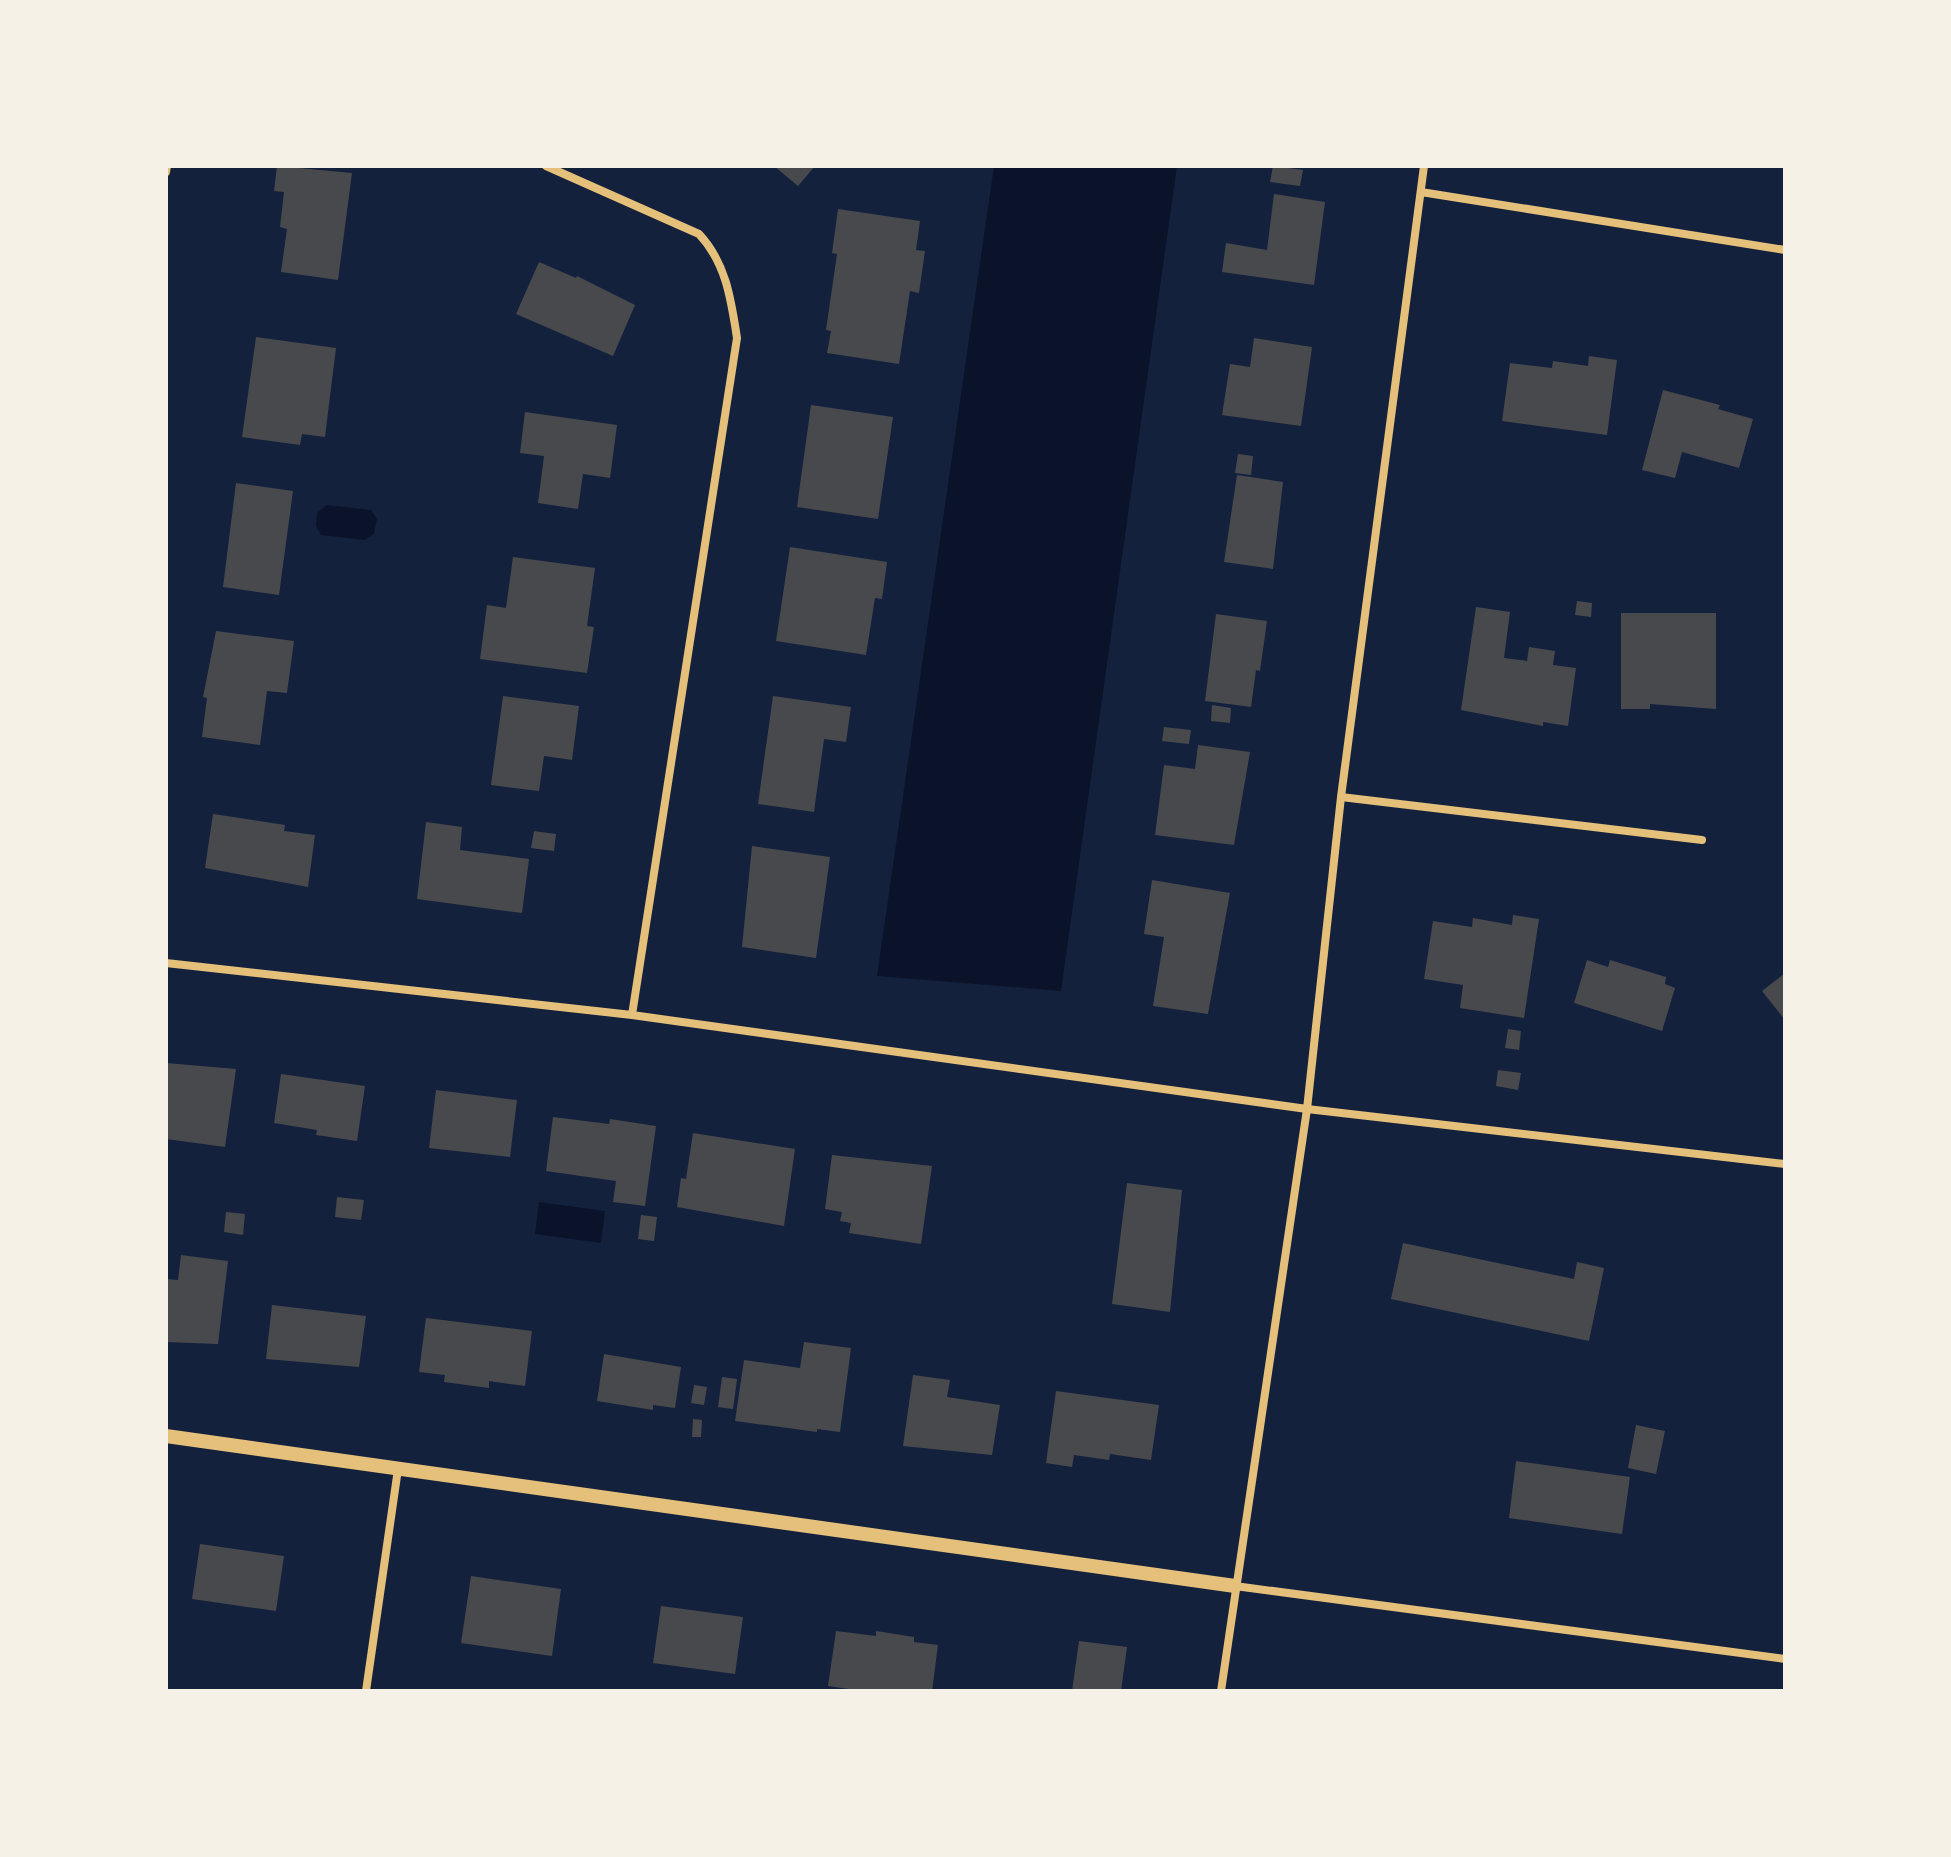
<svg xmlns="http://www.w3.org/2000/svg" width="1951" height="1857" viewBox="0 0 1951 1857" font-family="'Open Sans',sans-serif">
<style>
.water{fill:#0b132b}
.building{fill:#48494c}
.lines{fill:none;stroke-linecap:round;stroke-linejoin:round}
.minor{stroke:#e5c07b;stroke-width:8}
.tertiary{stroke:#e5c07b;stroke-width:14}
</style>
<rect width="100%" height="100%" fill="#14213d"/>
<path class="water" d="M 994,166 L 1177,166 L 1061,991 L 877,976 Z
M 327,505 L 371,510 L 377,519 L 374,534 L 365,540 L 321,535 L 316,526 L 317,513 Z
M 539,1202 L 605,1211 L 601,1243 L 535,1234 Z"/>
<path class="building" d="M 277,166 L 352,173 L 338,280 L 281,272 L 287,229 L 280,227 L 284,192 L 274,191 Z
M 774,166 L 815,166 L 798,186 Z
M 1273,166 L 1303,170 L 1300,186 L 1270,182 Z
M 1274,194 L 1325,202 L 1314,285 L 1222,272 L 1226,243 L 1267,250 Z
M 838,209 L 920,221 L 916,250 L 925,251 L 919,293 L 910,291 L 899,364 L 827,353 L 831,331 L 826,330 L 837,254 L 832,253 Z
M 539,262 L 576,278 L 577,276 L 635,305 L 613,356 L 516,314 Z
M 256,337 L 336,348 L 325,437 L 302,434 L 300,445 L 242,437 Z
M 1254,338 L 1312,347 L 1301,426 L 1222,415 L 1230,364 L 1250,367 Z
M 1589,356 L 1617,360 L 1607,435 L 1502,421 L 1510,363 L 1552,368 L 1553,361 L 1588,366 Z
M 1663,390 L 1720,405 L 1718,409 L 1753,419 L 1739,468 L 1682,452 L 1675,478 L 1642,470 Z
M 811,405 L 893,417 L 878,519 L 797,507 Z
M 525,412 L 617,425 L 610,478 L 583,474 L 578,509 L 538,503 L 544,456 L 520,453 Z
M 1238,454 L 1253,456 L 1251,475 L 1235,473 Z
M 1237,475 L 1283,482 L 1273,569 L 1224,562 Z
M 236,483 L 293,491 L 279,595 L 223,587 Z
M 790,547 L 887,562 L 882,599 L 875,598 L 866,655 L 776,641 Z
M 513,557 L 595,568 L 587,626 L 594,627 L 587,673 L 480,659 L 487,605 L 506,608 Z
M 1577,601 L 1592,603 L 1591,617 L 1575,615 Z
M 1476,607 L 1510,612 L 1504,658 L 1527,661 L 1529,647 L 1555,651 L 1553,665 L 1576,668 L 1568,726 L 1543,722 L 1543,726 L 1461,710 Z
M 1621,613 L 1716,613 L 1716,709 L 1650,704 L 1650,709 L 1621,709 Z
M 1216,614 L 1267,621 L 1260,671 L 1256,670 L 1251,707 L 1205,701 Z
M 216,631 L 294,641 L 287,693 L 267,691 L 260,745 L 202,737 L 207,698 L 203,697 Z
M 503,696 L 579,706 L 572,760 L 544,756 L 539,791 L 491,785 Z
M 773,696 L 851,707 L 846,742 L 824,739 L 814,812 L 758,804 Z
M 1212,705 L 1231,708 L 1230,723 L 1211,721 Z
M 1164,727 L 1191,730 L 1189,744 L 1162,741 Z
M 1198,745 L 1250,752 L 1234,845 L 1155,835 L 1164,765 L 1195,769 Z
M 213,814 L 285,825 L 284,831 L 315,835 L 308,887 L 205,868 Z
M 426,822 L 462,827 L 460,850 L 529,859 L 522,913 L 417,899 Z
M 534,831 L 556,834 L 554,851 L 531,848 Z
M 752,846 L 830,857 L 816,958 L 742,947 Z
M 1152,880 L 1230,893 L 1208,1014 L 1153,1006 L 1164,937 L 1144,934 Z
M 1513,915 L 1539,919 L 1524,1018 L 1460,1008 L 1463,985 L 1424,979 L 1433,921 L 1472,927 L 1473,918 L 1512,925 Z
M 1587,960 L 1608,967 L 1610,960 L 1666,977 L 1665,984 L 1675,988 L 1662,1031 L 1574,1003 Z
M 1785,973 L 1785,1020 L 1762,991 Z
M 1508,1029 L 1521,1031 L 1519,1050 L 1505,1048 Z
M 166,1063 L 236,1069 L 225,1147 L 166,1139 Z
M 1498,1070 L 1521,1073 L 1518,1090 L 1496,1086 Z
M 281,1074 L 365,1086 L 357,1141 L 316,1135 L 317,1130 L 274,1123 Z
M 436,1090 L 517,1100 L 510,1157 L 429,1148 Z
M 553,1117 L 609,1124 L 610,1119 L 656,1126 L 645,1206 L 613,1202 L 616,1181 L 546,1171 Z
M 693,1133 L 795,1149 L 784,1226 L 677,1207 L 681,1178 L 686,1179 Z
M 832,1155 L 932,1166 L 921,1244 L 849,1233 L 851,1223 L 840,1221 L 842,1212 L 825,1209 Z
M 1127,1183 L 1182,1190 L 1170,1312 L 1112,1304 Z
M 337,1197 L 364,1200 L 361,1220 L 335,1217 Z
M 226,1212 L 245,1214 L 243,1235 L 224,1232 Z
M 641,1215 L 657,1217 L 654,1241 L 638,1239 Z
M 1403,1243 L 1574,1279 L 1577,1262 L 1604,1268 L 1589,1341 L 1391,1299 Z
M 181,1255 L 228,1261 L 218,1344 L 166,1342 L 166,1279 L 178,1280 Z
M 272,1305 L 366,1316 L 359,1367 L 266,1359 Z
M 426,1318 L 532,1331 L 525,1386 L 489,1381 L 489,1388 L 444,1382 L 445,1375 L 419,1372 Z
M 804,1342 L 851,1348 L 840,1432 L 817,1429 L 817,1432 L 735,1421 L 744,1360 L 800,1368 Z
M 604,1354 L 681,1367 L 675,1408 L 653,1405 L 653,1410 L 597,1401 Z
M 913,1375 L 950,1380 L 947,1397 L 1000,1405 L 992,1455 L 903,1446 Z
M 722,1377 L 737,1379 L 733,1409 L 718,1407 Z
M 694,1385 L 707,1387 L 704,1405 L 691,1403 Z
M 1056,1391 L 1159,1405 L 1151,1460 L 1110,1454 L 1109,1460 L 1074,1455 L 1072,1467 L 1046,1463 Z
M 693,1419 L 702,1420 L 701,1437 L 692,1437 Z
M 1636,1425 L 1665,1431 L 1656,1474 L 1628,1468 Z
M 1516,1461 L 1630,1477 L 1622,1534 L 1509,1518 Z
M 200,1544 L 284,1556 L 276,1611 L 192,1599 Z
M 471,1576 L 561,1589 L 552,1656 L 461,1643 Z
M 661,1606 L 743,1617 L 735,1674 L 653,1663 Z
M 836,1631 L 876,1636 L 876,1631 L 914,1637 L 914,1642 L 938,1645 L 932,1691 L 862,1691 L 828,1686 Z
M 1079,1641 L 1127,1647 L 1121,1691 L 1072,1691 Z"/>
<g class="lines">
<path class="minor" d="M 546,166 L 699,234 C 726,263 731,299 737,338 L 632,1015
M 166,172 L 167,166
M 1421,192 L 1785,250
M 1341,797 L 1702,840
M 166,963 L 632,1015 L 1307,1109 L 1785,1164
M 1235,1586 L 1785,1659
M 366,1691 L 398,1469
M 1221,1691 L 1307,1109 L 1341,797 L 1424,166"/>
<path class="tertiary" d="M 166,1436 L 1235,1586"/>
</g>
<rect width="1951" height="1857" fill="none" stroke="#f6f1e7" stroke-width="336"/>
</svg>
